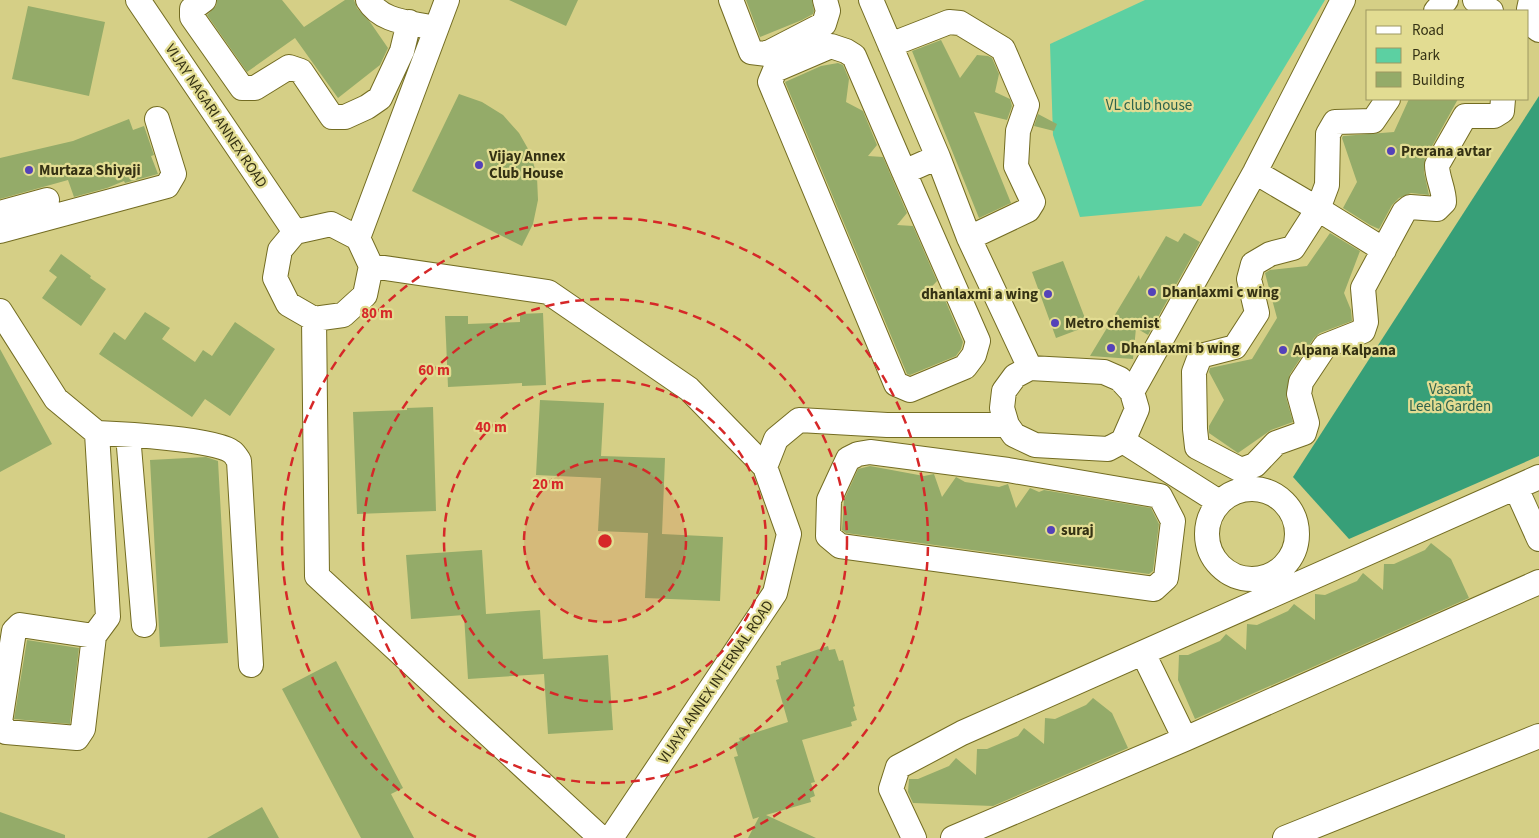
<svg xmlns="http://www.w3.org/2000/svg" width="1539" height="838" viewBox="0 0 1539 838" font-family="'Source Sans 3',sans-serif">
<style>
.green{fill:#5cd0a2}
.forest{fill:#379f78}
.building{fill:#94ab69}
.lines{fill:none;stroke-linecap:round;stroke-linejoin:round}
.street-casing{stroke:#736c22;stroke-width:26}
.street{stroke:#fff;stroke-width:24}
.ring{fill:none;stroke:#d62828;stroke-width:2.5;stroke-dasharray:9 6}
.poi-dot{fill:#5442b9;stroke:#e2dc92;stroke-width:2}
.labels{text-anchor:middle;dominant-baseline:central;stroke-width:4.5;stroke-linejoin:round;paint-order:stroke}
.park-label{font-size:15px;fill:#2e634d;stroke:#e2dc92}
.street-label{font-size:15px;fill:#353214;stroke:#e2dc92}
.poi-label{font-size:15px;font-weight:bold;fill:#353214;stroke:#e2dc92;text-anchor:start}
.centre{fill:#d62828;stroke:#e2dc92;stroke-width:2.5}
.ring-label{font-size:15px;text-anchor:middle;font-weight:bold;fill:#d62828;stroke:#e2dc92;stroke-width:4.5;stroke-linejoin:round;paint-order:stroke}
</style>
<rect width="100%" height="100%" fill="#d5cf86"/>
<path class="green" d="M 1145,0 L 1325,0 L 1201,206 L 1080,217 L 1053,135 L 1050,44 Z"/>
<path class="forest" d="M 1539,96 L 1539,456 L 1349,539 L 1293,477 Z"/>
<path class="building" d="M 217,0 L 282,0 L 304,27 L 345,0 L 354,0 L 357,8 L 370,22 L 388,48 L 380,65 L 338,98 L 295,38 L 247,72 L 207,15 L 216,6 Z
M 509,0 L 578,0 L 566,26 Z
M 746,0 L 812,0 L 814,11 L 813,14 L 802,20 L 760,37 Z
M 28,6 L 105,22 L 89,96 L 12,79 Z
M 941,40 L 960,78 L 977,55 L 988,56 L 992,58 L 999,74 L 995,92 L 1010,99 L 1012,106 L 1007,120 L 974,112 L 1011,203 L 979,218 L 912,51 Z
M 838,63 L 843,65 L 849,79 L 846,102 L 863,111 L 877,145 L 868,156 L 883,157 L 907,213 L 897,225 L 913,226 L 937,281 L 925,294 L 943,295 L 963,342 L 961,349 L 956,356 L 910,375 L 907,374 L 785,82 L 821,66 Z
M 459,94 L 482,102 L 503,115 L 519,133 L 531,154 L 537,177 L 538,200 L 533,224 L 522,246 L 412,191 Z
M 1409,99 L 1458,99 L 1425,159 L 1424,172 L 1429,195 L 1411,193 L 1399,198 L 1392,205 L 1379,229 L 1370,225 L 1343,208 L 1357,182 L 1342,138 L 1343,136 L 1394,132 Z
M 1038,114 L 1057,124 L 1054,131 L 1034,126 Z
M 129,119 L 133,130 L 144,126 L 154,155 L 151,156 L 158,174 L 125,183 L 124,181 L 107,188 L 74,197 L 68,180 L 0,199 L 0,158 L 73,141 Z
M 1184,233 L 1200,242 L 1148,335 L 1136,328 L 1133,359 L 1090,356 L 1139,275 L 1140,280 L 1166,236 L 1178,242 Z
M 1330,233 L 1360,251 L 1344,293 L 1351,310 L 1352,321 L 1320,333 L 1314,338 L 1290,374 L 1286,397 L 1293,422 L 1271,430 L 1238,453 L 1209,433 L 1209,426 L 1224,400 L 1209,372 L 1210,368 L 1252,359 L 1277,318 L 1265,273 L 1270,270 L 1307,266 Z
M 61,254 L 91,276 L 90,278 L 106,289 L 81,326 L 42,298 L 57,277 L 49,271 Z
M 1063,261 L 1088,326 L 1056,338 L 1032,272 Z
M 145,312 L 170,328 L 162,339 L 195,362 L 203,350 L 212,356 L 235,322 L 275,349 L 230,416 L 205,399 L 192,417 L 99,354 L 114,332 L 125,340 Z
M 543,313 L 546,385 L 522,386 L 522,383 L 448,387 L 445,316 L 468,316 L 468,324 L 520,322 L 520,314 Z
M 0,349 L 52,444 L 0,472 Z
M 540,400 L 604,403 L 601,456 L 665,458 L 662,534 L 723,537 L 720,601 L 645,598 L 648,533 L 598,531 L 601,478 L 536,475 Z
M 433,407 L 436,511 L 357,514 L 353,412 L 407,410 L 407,408 Z
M 206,457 L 218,461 L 228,643 L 160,647 L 150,460 Z
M 870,466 L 924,476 L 934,474 L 942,497 L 956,477 L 965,482 L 999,487 L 1008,484 L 1016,508 L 1030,488 L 1039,492 L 1044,490 L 1151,508 L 1159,524 L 1153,571 L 1149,574 L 846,533 L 842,530 L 844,500 L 858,469 Z
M 1431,543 L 1451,559 L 1469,598 L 1195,719 L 1178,680 L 1179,655 L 1188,655 L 1220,641 L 1226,634 L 1246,650 L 1247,624 L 1257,625 L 1288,611 L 1294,604 L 1315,620 L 1315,594 L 1325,595 L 1357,581 L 1363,573 L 1383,590 L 1384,564 L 1394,564 L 1425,550 Z
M 482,550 L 486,614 L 540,610 L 543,659 L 608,655 L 613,730 L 548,734 L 544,674 L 468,679 L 464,615 L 411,619 L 406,555 Z
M 27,640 L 79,648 L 70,724 L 14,719 Z
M 828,646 L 829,650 L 835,649 L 839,661 L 843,660 L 855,706 L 853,707 L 857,720 L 851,722 L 852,726 L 802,740 L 815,782 L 811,783 L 815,796 L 810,798 L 811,802 L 766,815 L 816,838 L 748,838 L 759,817 L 753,819 L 734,757 L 738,756 L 734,743 L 740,741 L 739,738 L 788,722 L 776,680 L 779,679 L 776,666 L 781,665 L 781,662 Z
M 336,661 L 403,788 L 391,794 L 414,838 L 361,838 L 282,689 Z
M 1093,698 L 1112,713 L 1128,748 L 993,806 L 913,803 L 908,792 L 909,779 L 918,779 L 949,766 L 956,758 L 976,775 L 977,749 L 987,749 L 1018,736 L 1024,728 L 1044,744 L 1045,718 L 1055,719 L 1086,705 Z
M 262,807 L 279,838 L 207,838 Z
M 0,812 L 65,835 L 65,838 L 0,838 Z"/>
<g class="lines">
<defs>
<path id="street" d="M 138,0 L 295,232
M 204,0 L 192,9 L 192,17 L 242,88 L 255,88 L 289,67 L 301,71 L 332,117 L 345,117 L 367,107 L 380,98 L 402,51 L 409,22
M 368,0 C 380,20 404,22 425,26
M 731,0 L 751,52 L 766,54 L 824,24 L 828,11 L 825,0
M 871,0 L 938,157 L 969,238 L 1030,368
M 1475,0 L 1491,11
M 1531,0 L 1529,9 L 1531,24 L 1539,30
M 1436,11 L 1446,0
M 890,45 L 949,22 L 960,23 L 1003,49 L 1027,105 L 1018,131 L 1016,166 L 1033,202 L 1028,210 L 969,238
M 1388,99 L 1373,121 L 1335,122 L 1328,134 L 1327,185 L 1318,209 L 1293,248 L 1270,254 L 1253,264 L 1249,279 L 1257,313 L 1235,347 L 1200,356 L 1194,372 L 1195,429 L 1197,447 L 1241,470 L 1255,465 L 1276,443 L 1304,433 L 1307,423 L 1299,394 L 1301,382 L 1325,346 L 1363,331 L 1366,322 L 1363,288 L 1404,212 L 1410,207 L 1437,209 L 1444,202 C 1444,189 1437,178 1437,165 L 1465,116 L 1494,116 L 1502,111 L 1503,99
M 904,172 L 978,341 L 974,355 L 965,367 L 910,390 L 896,384 L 770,82 L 775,70 L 831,46 L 846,51 L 854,56 L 904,172 L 938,157
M 1255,172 L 1318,209 L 1384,250
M 0,213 L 47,200
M 331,224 L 358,238 L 371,266 L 365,295 L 343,315 L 314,319 L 288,304 L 275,278 L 280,250 L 295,232 Z
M 0,231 L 167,186 L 174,174 L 157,119
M 358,238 L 447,0
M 371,266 L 548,292 L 689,389 L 765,467 L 789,534 L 775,593 L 611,838
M 0,311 L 56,399 L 97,433 L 108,617 L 94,636 L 83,729 L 77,738 L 6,732 L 0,722 L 14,631 L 20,625 L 94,636
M 314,319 L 317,576 L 601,838
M 1030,368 L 1104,372 L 1120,379 L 1132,392 L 1137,409 L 1123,441 L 1108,449 L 1035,445 L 1014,435 L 1007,425 L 1002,408 L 1004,391 L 1015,376 Z
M 1132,392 L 1255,172 L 1343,0
M 97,433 C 121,434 217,439 232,452 C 235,454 237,458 239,461 L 251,665
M 128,435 L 144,625
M 1123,441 L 1219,502
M 870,452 L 1008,470 L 1160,496 L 1173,521 L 1166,578 L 1154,589 L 840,546 L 828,536 L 829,500 L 848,459 L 858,454 Z
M 765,467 L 776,439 L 799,420 L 887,425 L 1007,425
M 1516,488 L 1539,539
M1207 534a45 45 0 1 1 90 0a45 45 0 1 1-90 0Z
M 1143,653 L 1185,739
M 914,838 L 891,789 L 898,767 L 962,733 L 1539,477
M 953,838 L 1185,739 L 1539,582
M 1285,838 L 1539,736"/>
</defs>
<use href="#street" class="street-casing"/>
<use href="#street" class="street"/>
</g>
<circle cx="605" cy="541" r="81" fill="#d62828" fill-opacity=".12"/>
<g class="ring">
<circle cx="605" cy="541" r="81"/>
<circle cx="605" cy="541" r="161"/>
<circle cx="605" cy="541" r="242"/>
<path d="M476 837A323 323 0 1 1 734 837"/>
</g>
<g class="poi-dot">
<circle cx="1391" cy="151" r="5"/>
<circle cx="479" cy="165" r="5"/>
<circle cx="29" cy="170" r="5"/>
<circle cx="1152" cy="292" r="5"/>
<circle cx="1048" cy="294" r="5"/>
<circle cx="1055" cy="323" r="5"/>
<circle cx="1111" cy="348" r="5"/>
<circle cx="1283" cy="350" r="5"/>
<circle cx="1051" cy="530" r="5"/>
</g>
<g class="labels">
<g class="park-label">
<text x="1149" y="105">VL club house</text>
<text x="1450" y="389">Vasant<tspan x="1450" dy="17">Leela Garden</tspan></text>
</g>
<g class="street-label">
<text transform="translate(216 116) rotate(56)">VIJAY NAGARI ANNEX ROAD</text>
<text transform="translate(716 682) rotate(-56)">VIJAYA ANNEX INTERNAL ROAD</text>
</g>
<g class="poi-label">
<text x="1401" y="151">Prerana avtar</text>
<text x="489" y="156">Vijay Annex<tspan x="489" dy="17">Club House</tspan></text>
<text x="39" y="170">Murtaza Shiyaji</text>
<text x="1162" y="292">Dhanlaxmi c wing</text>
<text x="1038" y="294" text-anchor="end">dhanlaxmi a wing</text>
<text x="1065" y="323">Metro chemist</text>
<text x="1121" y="348">Dhanlaxmi b wing</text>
<text x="1293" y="350">Alpana Kalpana</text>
<text x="1061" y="530">suraj</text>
</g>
</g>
<circle cx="605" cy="541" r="8" class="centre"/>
<g class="ring-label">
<text x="377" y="318">80 m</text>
<text x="434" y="375">60 m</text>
<text x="491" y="432">40 m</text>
<text x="548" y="489">20 m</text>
</g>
<rect x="1366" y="10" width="162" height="90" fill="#e2dc92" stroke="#9d9860"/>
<rect x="1376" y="26" width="25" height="8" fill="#ffffff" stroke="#9d9860"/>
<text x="1412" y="35" font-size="15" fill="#353214">Road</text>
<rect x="1376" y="48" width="25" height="15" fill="#5cd0a2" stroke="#9d9860"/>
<text x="1412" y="60" font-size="15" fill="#353214">Park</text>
<rect x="1376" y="72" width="25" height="15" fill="#94ab69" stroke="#9d9860"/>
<text x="1412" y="85" font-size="15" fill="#353214">Building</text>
</svg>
